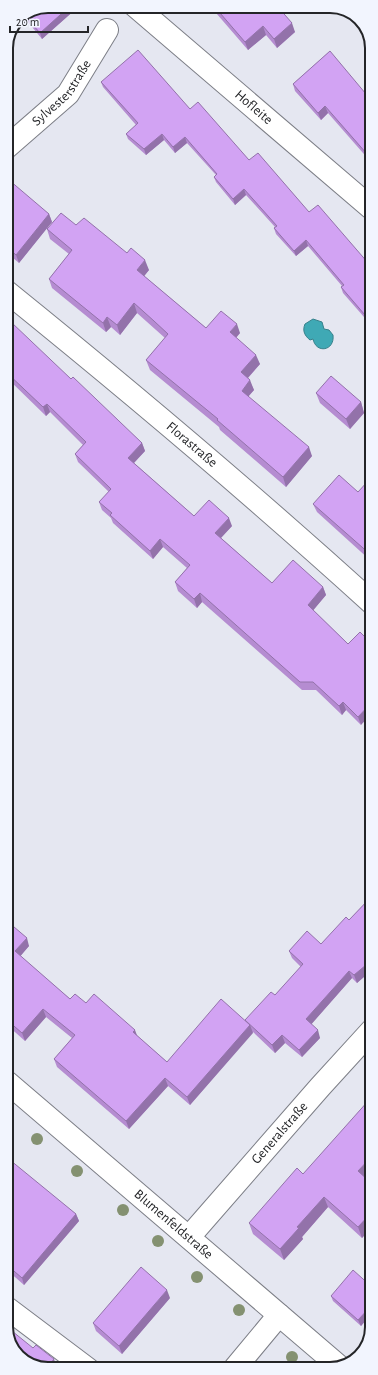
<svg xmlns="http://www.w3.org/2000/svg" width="378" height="1375" viewBox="0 0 378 1375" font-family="'Alegreya Sans',sans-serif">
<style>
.water{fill:#3fa9b5;stroke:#37818b}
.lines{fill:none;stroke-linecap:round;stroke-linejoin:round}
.minor-casing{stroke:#7c7e86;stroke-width:24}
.minor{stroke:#fff;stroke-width:22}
.tree{fill:#849171}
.wall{fill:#b58cd1}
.shaded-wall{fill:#9372aa}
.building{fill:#d2a3f3;stroke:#9372aa}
.labels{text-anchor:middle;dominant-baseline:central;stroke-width:3;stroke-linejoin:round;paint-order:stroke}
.street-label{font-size:14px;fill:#242528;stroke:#f2f5fe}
.rim{fill:none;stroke:#242528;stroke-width:2}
</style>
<rect width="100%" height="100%" fill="#e5e7f1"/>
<path class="water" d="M 313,319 L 322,322 L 324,329 L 329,330 L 333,335 C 335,351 316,354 313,339 L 310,340 C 305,336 302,331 305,324 Z"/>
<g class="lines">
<defs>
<g id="minor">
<path id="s1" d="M 135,6 L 371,208"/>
<path id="s2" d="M 6,148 L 68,94 L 107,30"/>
<path id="s3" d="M 6,291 C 131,392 253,495 372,603"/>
<path id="s4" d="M 7,1082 L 340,1367"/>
<path id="s5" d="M 189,1237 L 320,1087 L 372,1030"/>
<path d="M 7,1308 L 88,1369"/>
<path d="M 235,1368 L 279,1315"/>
</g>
</defs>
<use href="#minor" class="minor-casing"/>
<use href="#minor" class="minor"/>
</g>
<g class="tree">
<circle cx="37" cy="1139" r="6"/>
<circle cx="77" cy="1171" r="6"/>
<circle cx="123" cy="1210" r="6"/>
<circle cx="158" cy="1241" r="6"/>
<circle cx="197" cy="1277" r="6"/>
<circle cx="239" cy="1310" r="6"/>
<circle cx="292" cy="1357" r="6"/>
</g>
<path class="wall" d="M 48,6 L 77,8 L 42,39 L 23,16 Z
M 210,6 L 275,6 L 295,32 L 277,48 L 266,35 L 248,50 Z
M 330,51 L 370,161 L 328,113 L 321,120 L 295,91 L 293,84 Z
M 101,82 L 190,109 L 369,264 L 371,261 L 371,325 L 343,293 L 341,287 L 342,286 L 308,246 L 296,256 L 276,234 L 274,228 L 275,227 L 246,195 L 235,205 L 216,182 L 214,177 L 216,175 L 187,143 L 175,153 L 164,140 L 146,155 L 128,139 L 126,134 L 136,125 L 103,87 Z
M 6,183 L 49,214 L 52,222 L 19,263 L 6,252 Z
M 76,225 L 127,253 L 149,270 L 144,276 L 206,328 L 240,333 L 236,338 L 260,364 L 248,378 L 254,390 L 248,397 L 312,456 L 286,487 L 220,430 L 219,427 L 150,370 L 146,360 L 165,338 L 137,313 L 120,335 L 111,327 L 106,332 L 52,288 L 49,279 L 69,254 L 50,239 L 47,229 Z
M 6,322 L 142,443 L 145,451 L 134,463 L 194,516 L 232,526 L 221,538 L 272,583 L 323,587 L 326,595 L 313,610 L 348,644 L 361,725 L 346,710 L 342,715 L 316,690 L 302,690 L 202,602 L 197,608 L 178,591 L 175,582 L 187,568 L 163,547 L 153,559 L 113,523 L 111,518 L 102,510 L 99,502 L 109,492 L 78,462 L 75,454 L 83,445 L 50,412 L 46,416 L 6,377 Z
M 371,335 L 371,347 L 369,345 L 367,339 Z
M 316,393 L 361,402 L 364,413 L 350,429 L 320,403 Z
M 371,484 L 371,561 L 317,512 L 313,504 L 358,492 Z
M 372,896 L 372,970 L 357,983 L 352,978 L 311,1024 L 320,1038 L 302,1057 L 285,1043 L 275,1053 L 253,1032 L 190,1105 L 168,1086 L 129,1129 L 57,1067 L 54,1059 L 72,1038 L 46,1017 L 25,1041 L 7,1025 L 7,921 L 29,946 L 20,956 L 70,999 L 86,1003 L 137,1036 L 167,1062 L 245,1020 L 275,995 L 301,967 L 292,958 L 289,951 L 321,944 L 349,920 Z
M 7,1164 L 76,1214 L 79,1221 L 24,1285 L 7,1270 Z
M 303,1174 L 365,1178 L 372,1190 L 372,1227 L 362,1238 L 328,1207 L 302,1237 L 303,1239 L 284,1260 L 253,1234 L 249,1223 Z
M 372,1287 L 372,1313 L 361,1326 L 333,1301 L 331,1296 Z
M 170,1298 L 122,1354 L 96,1331 L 93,1323 Z"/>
<path class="shaded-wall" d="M 70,6 L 76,6 L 77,8 L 42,39 L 40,33 Z
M 292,23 L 295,32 L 277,48 L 274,39 Z
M 263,26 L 266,35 L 248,50 L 245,42 Z
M 325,106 L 328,113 L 321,120 L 318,113 Z
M 162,134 L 164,140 L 146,155 L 144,149 Z
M 185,137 L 187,143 L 175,153 L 173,147 Z
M 371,151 L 371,159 L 370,161 L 367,154 Z
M 244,189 L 246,195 L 235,205 L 233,199 Z
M 49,214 L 52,222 L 19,263 L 16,255 Z
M 306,240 L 308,246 L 296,256 L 294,251 Z
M 145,260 L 149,270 L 141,280 L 137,270 Z
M 134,303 L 137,313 L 120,335 L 117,325 Z
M 107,317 L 111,327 L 106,332 L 103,323 Z
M 237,324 L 240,333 L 233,341 L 230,332 Z
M 256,355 L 260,364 L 245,381 L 241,372 Z
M 250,380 L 254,390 L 245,400 L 242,391 Z
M 361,402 L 364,413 L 350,429 L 346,419 Z
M 47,404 L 50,412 L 46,416 L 43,407 Z
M 142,443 L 145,451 L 131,466 L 128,458 Z
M 309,447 L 312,456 L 286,487 L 283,477 Z
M 229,518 L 232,526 L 218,541 L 215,533 Z
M 160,539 L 163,547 L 153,559 L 150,551 Z
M 323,587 L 326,595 L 311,613 L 308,605 Z
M 200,593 L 202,602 L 197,608 L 194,599 Z
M 343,702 L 346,710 L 342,715 L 339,706 Z
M 372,702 L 372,713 L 361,725 L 358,717 Z
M 27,938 L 29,946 L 18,959 L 15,951 Z
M 372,960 L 372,970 L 357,983 L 354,975 Z
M 349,971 L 352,978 L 309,1027 L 306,1019 Z
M 43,1009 L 46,1017 L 25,1041 L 22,1033 Z
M 250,1025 L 253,1033 L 190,1105 L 187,1097 Z
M 135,1030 L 138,1038 L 133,1032 Z
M 318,1030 L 320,1038 L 302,1057 L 299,1050 Z
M 282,1035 L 285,1043 L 275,1053 L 272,1045 Z
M 165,1078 L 168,1086 L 129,1129 L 126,1121 Z
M 372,1156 L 372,1171 L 362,1182 L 358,1171 Z
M 368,1180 L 372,1191 L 365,1183 Z
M 324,1197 L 328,1207 L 302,1237 L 303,1239 L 284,1260 L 280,1249 L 297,1227 Z
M 372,1212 L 372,1227 L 362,1238 L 358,1227 Z
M 76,1214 L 79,1221 L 24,1285 L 22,1278 Z
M 167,1290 L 170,1298 L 122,1354 L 119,1346 Z
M 372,1305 L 372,1313 L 361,1326 L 358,1320 Z
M 54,1359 L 57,1368 L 57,1369 L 46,1369 Z"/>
<path class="building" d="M 48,6 L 70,6 L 40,33 L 25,16 Z
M 214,6 L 275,6 L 275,7 L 277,6 L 292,23 L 274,39 L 263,26 L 245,42 Z
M 138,50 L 190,109 L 198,102 L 249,160 L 258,153 L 309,212 L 318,205 L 369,264 L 371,261 L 371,322 L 341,287 L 344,285 L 306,240 L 294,251 L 274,228 L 277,226 L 244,189 L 233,199 L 214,177 L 217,174 L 185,137 L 173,147 L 162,134 L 144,149 L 126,134 L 138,123 L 101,82 Z
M 330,51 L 371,100 L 371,151 L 367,154 L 325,106 L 318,113 L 293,84 Z
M 9,180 L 49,214 L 16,255 L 6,246 L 6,183 Z
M 61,213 L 76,225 L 84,218 L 127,253 L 131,248 L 145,260 L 137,270 L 206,328 L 221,311 L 237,324 L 230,332 L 256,355 L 241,372 L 250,380 L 242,391 L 309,447 L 283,477 L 217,420 L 218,419 L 146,360 L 168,334 L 154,321 L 134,303 L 117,325 L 107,317 L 103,323 L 49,279 L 72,250 L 47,229 Z
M 6,322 L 8,324 L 11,322 L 71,379 L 73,377 L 142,443 L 128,458 L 194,516 L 209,500 L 229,518 L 215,533 L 272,583 L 293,560 L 323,587 L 308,605 L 348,644 L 360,632 L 372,644 L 372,702 L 358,717 L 343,702 L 339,706 L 313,682 L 300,682 L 200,593 L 194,599 L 175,582 L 190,565 L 160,539 L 150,551 L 110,515 L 112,513 L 99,502 L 111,489 L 75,454 L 86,442 L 47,404 L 43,407 L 6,372 Z
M 371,335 L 371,343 L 367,339 Z
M 331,376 L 361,402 L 346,419 L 316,393 Z
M 339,475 L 358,492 L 368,481 L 371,484 L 371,555 L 313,504 Z
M 372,896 L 372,960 L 354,975 L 349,971 L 306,1019 L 318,1030 L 299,1050 L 282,1035 L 272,1045 L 245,1020 L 271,992 L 275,995 L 303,964 L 289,951 L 307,931 L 321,944 L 346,917 L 349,920 Z
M 7,921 L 27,938 L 15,951 L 70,999 L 75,994 L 86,1003 L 94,994 L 135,1030 L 133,1032 L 167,1062 L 221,999 L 250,1025 L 187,1097 L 165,1078 L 126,1121 L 54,1059 L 75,1035 L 43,1009 L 22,1033 L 7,1020 Z
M 370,1083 L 372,1083 L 372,1156 L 358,1171 L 368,1180 L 365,1183 L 372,1190 L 372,1212 L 358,1227 L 324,1197 L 297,1227 L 299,1228 L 280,1249 L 249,1223 L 297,1168 L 303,1174 L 369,1100 Z
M 10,1160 L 76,1214 L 22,1278 L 7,1265 L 7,1164 Z
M 141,1267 L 167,1290 L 119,1346 L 93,1323 Z
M 353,1270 L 372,1287 L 372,1305 L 358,1320 L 331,1296 Z
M 7,1327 L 33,1348 L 36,1345 L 54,1359 L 46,1369 L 43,1369 L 20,1358 L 7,1335 Z"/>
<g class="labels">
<g class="street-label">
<text stroke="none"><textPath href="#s2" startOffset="79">Sylvesterstraße</textPath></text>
<text stroke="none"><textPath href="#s1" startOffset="156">Hofleite</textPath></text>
<text stroke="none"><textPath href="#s3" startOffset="241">Florastraße</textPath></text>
<text stroke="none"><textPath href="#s5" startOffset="138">Generalstraße</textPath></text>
<text stroke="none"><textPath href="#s4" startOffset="219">Blumenfeldstraße</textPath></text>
</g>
</g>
<path d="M0 0H378V1375H0ZM48 13H330A35 35 0 0 1 365 48V1327A35 35 0 0 1 330 1362H48A35 35 0 0 1 13 1327V48A35 35 0 0 1 48 13Z" fill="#f2f5fe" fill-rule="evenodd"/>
<path class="rim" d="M48 13H330A35 35 0 0 1 365 48V1327A35 35 0 0 1 330 1362H48A35 35 0 0 1 13 1327V48A35 35 0 0 1 48 13Z"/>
<path d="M10 26v6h78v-6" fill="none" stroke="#242528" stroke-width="2"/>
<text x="16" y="26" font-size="12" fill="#242528" stroke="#f2f5fe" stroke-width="3" paint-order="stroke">20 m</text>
</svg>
